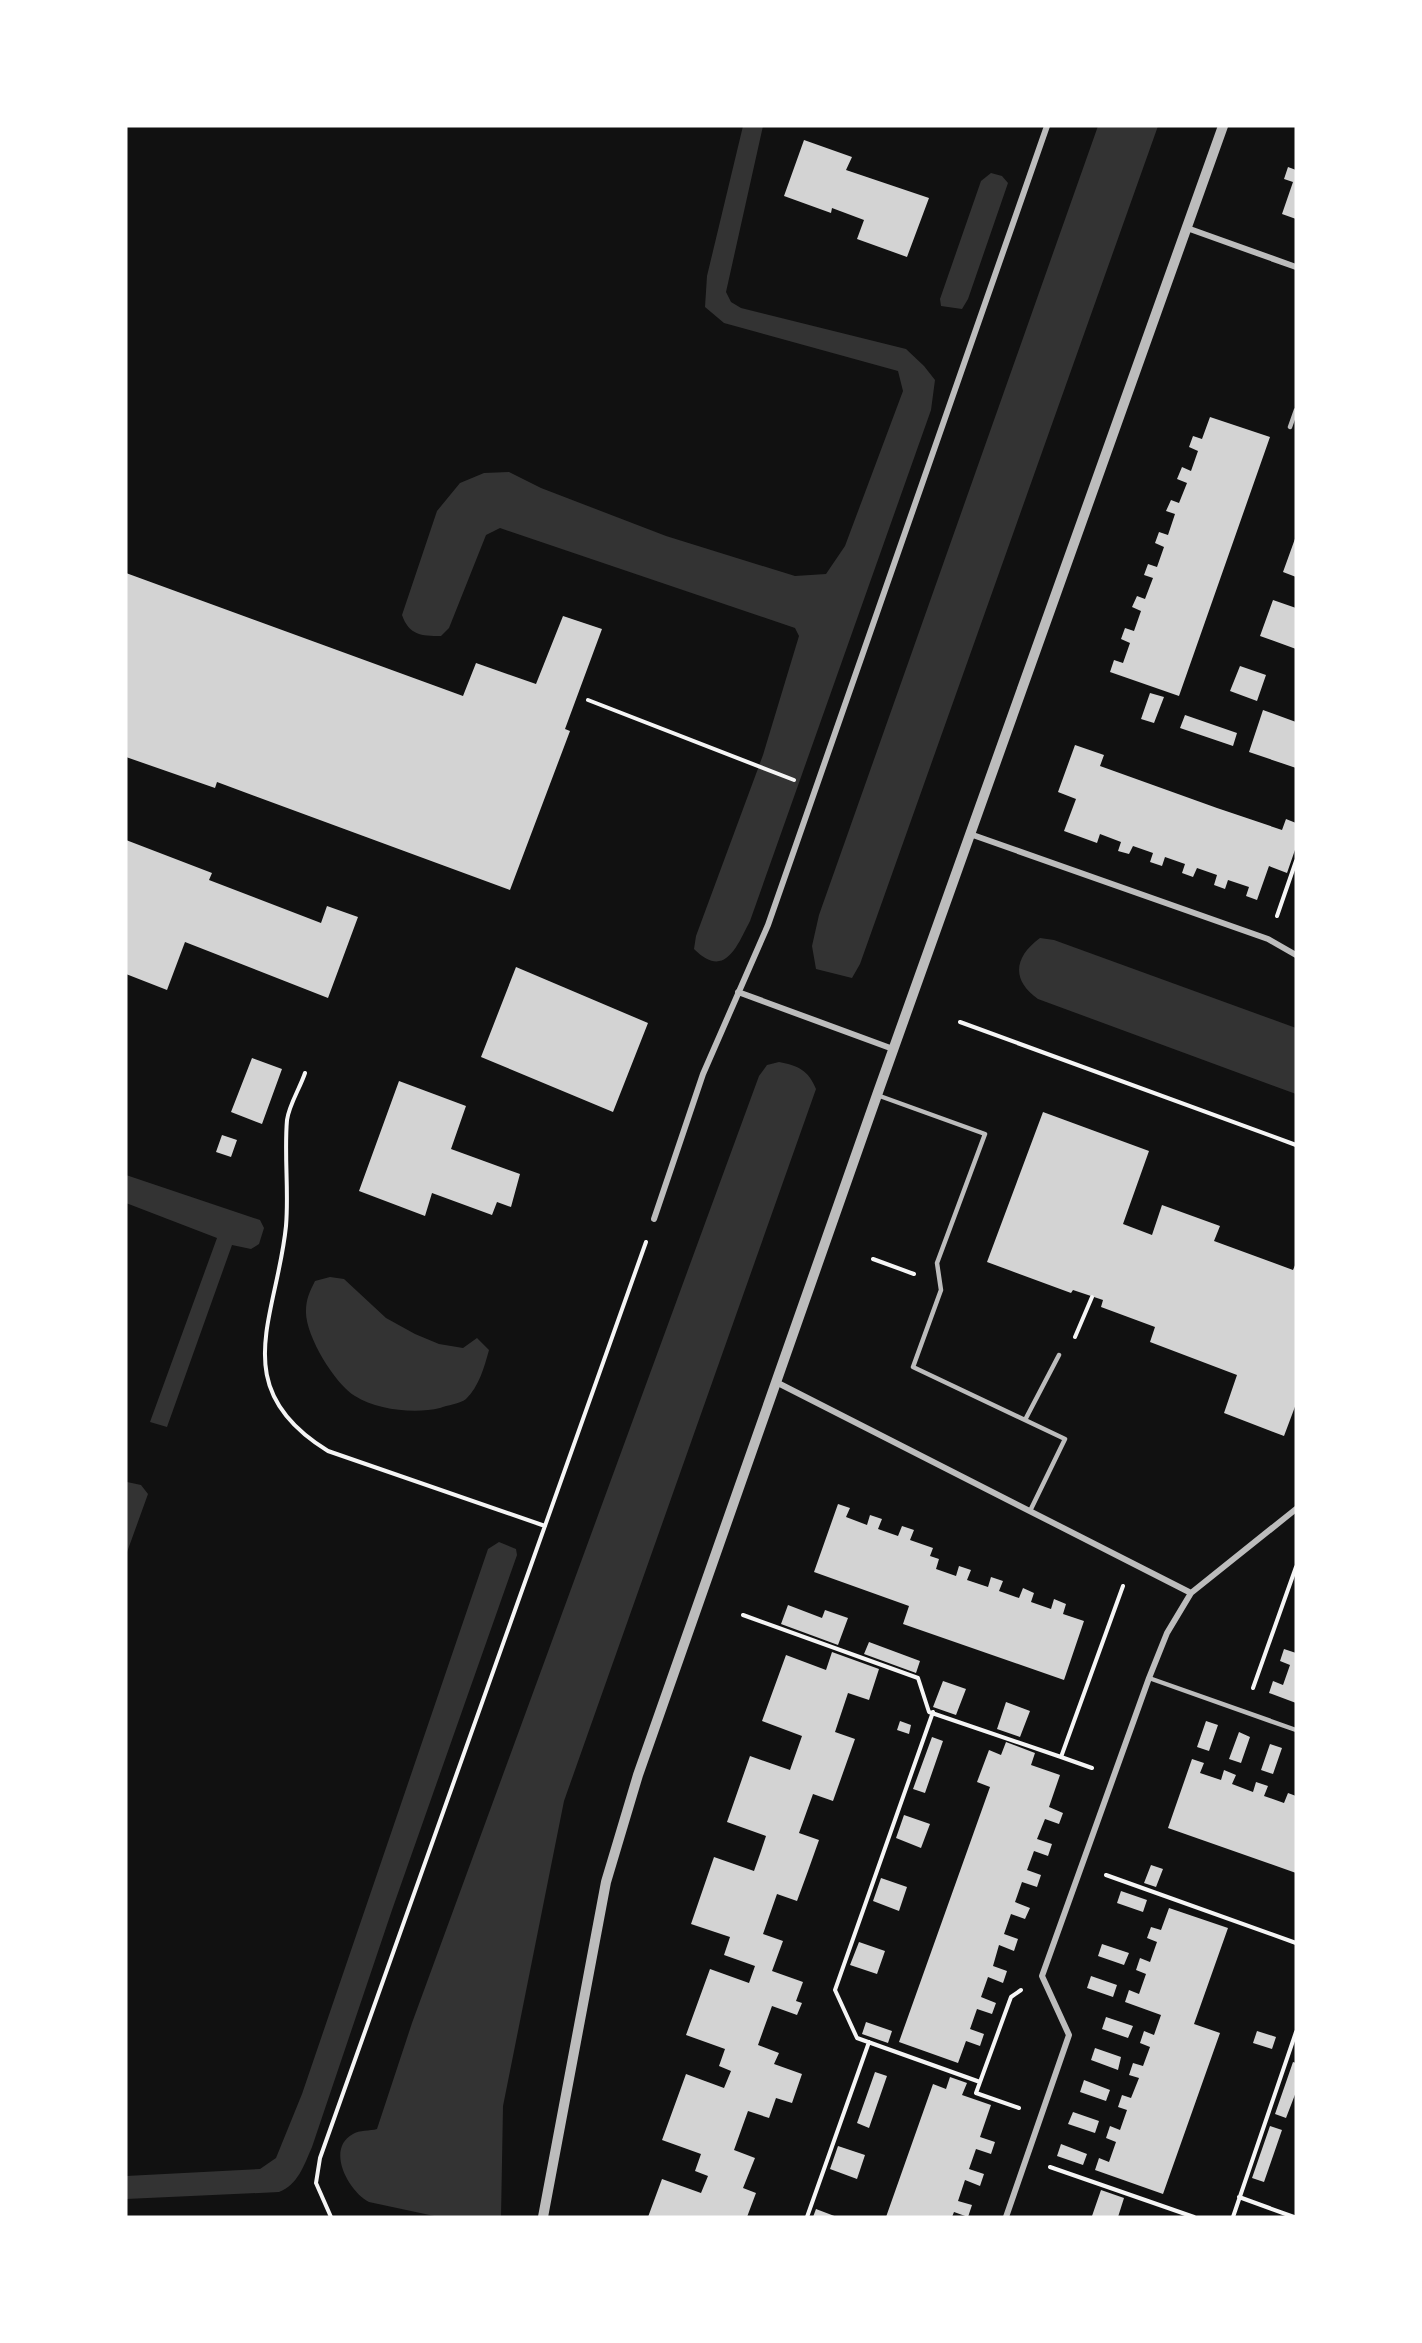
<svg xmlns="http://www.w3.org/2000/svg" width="1422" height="2343" viewBox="0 0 1422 2343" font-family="'Noto Sans',sans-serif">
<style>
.water{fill:#333}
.building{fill:#d3d3d3}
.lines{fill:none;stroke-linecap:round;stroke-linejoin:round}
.path{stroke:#f5f5f5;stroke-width:4}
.service{stroke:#bcbcbc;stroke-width:4.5}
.minor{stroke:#bcbcbc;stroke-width:6}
.tertiary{stroke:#bcbcbc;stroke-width:10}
</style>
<rect width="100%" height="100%" fill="#111"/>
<path class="water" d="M 743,126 L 763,126 L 726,292 L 731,302 L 741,308 L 906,349 L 924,366 L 935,380 L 931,410 L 750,921 C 737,946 725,980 694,949 L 696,936 L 763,755 L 799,636 L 795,628 L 500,528 L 486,535 L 449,628 L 441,636 C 421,636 409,635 402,615 L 437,511 L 460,483 L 484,473 L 509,472 L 541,488 L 666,536 L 795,576 L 826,574 L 845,546 L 903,391 L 898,371 L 724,323 L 705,307 L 707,276 Z
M 1098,126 L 1158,126 L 860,964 L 852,978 L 816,969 L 812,946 L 819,915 Z
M 991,173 L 1002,176 L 1008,183 L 968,299 L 962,309 L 941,306 L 940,299 L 981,181 Z
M 1040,938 L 1054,940 L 1296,1028 L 1296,1094 L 1038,999 C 1011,980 1014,957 1040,938 Z
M 779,1062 C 799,1066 808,1070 816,1089 L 564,1801 L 503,2106 L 501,2217 L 439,2217 L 369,2202 C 349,2192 325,2149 353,2134 C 359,2130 370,2131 377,2129 L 412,2023 L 759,1076 L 767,1065 Z
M 126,1175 L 260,1220 L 264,1228 L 259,1244 L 251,1249 L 232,1245 L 167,1427 L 150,1422 L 217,1238 L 126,1203 Z
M 330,1277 L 344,1279 L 386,1318 L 415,1334 L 439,1344 L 463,1348 L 477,1338 L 489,1350 C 484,1368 479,1386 466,1399 C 460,1404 447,1405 440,1408 C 415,1414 377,1410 355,1396 C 335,1384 305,1335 306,1311 C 306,1299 310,1291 315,1281 Z
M 127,1482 L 141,1485 L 148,1494 L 126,1555 Z
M 499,1542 L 516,1549 L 517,1555 L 392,1910 L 312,2147 C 304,2165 298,2185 279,2192 L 126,2199 L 126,2176 L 260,2169 L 276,2158 L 302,2094 L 488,1549 Z"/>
<path class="building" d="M 804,140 L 852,157 L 846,170 L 929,198 L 907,257 L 857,239 L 864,220 L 832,208 L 831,213 L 784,196 Z
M 1288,167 L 1296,170 L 1296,219 L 1282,214 L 1293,182 L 1284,179 Z
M 1210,417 L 1270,437 L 1179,696 L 1110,672 L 1114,660 L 1123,663 L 1130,643 L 1121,639 L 1125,628 L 1134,631 L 1141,611 L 1132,607 L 1137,596 L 1145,599 L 1153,578 L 1144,575 L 1148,564 L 1157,567 L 1164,547 L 1155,543 L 1159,532 L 1168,535 L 1175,514 L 1166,511 L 1171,500 L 1179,503 L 1187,483 L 1177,479 L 1182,467 L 1191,471 L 1198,451 L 1189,447 L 1193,436 L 1202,439 Z
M 1296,536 L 1296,577 L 1283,572 Z
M 126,573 L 463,696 L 476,663 L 536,684 L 563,616 L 602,629 L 565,729 L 570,731 L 510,890 L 217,782 L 215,788 L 126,757 Z
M 1273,600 L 1296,608 L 1296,649 L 1260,636 Z
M 1240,666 L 1266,675 L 1257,701 L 1230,691 Z
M 1150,693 L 1164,697 L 1154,723 L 1141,719 Z
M 1263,710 L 1296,722 L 1296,768 L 1249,752 Z
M 1185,715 L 1237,733 L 1233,746 L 1180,728 Z
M 1075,745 L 1104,755 L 1100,766 L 1217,808 L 1282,830 L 1286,819 L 1296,823 L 1296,847 L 1287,873 L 1269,866 L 1257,900 L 1246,896 L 1249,887 L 1228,880 L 1225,889 L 1214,885 L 1217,875 L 1197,868 L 1193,877 L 1182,873 L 1185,864 L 1165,857 L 1162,866 L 1150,862 L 1153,853 L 1133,846 L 1129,854 L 1118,851 L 1121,842 L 1100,834 L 1097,843 L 1064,831 L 1076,799 L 1058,792 Z
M 126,840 L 212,873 L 209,880 L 321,923 L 327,906 L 358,917 L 328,998 L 185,942 L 167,990 L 126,974 Z
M 516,967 L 648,1023 L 613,1112 L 481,1057 Z
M 252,1058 L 282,1069 L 262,1124 L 231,1112 Z
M 399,1081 L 466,1106 L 451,1149 L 520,1174 L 511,1207 L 497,1202 L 492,1215 L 432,1193 L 425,1216 L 359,1191 Z
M 1043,1112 L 1149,1151 L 1123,1224 L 1152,1235 L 1162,1205 L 1220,1226 L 1214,1241 L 1293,1270 L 1296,1263 L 1296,1404 L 1284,1436 L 1224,1413 L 1237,1375 L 1150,1342 L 1155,1327 L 1101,1307 L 1103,1300 L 1073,1290 L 1071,1293 L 987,1262 Z
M 222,1135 L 237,1140 L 231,1157 L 216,1152 Z
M 838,1504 L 850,1508 L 846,1517 L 867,1525 L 870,1515 L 882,1519 L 878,1529 L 898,1536 L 902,1526 L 914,1530 L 910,1540 L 933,1548 L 930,1556 L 939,1559 L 936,1569 L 956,1576 L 959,1566 L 971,1570 L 967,1580 L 988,1587 L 991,1577 L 1003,1581 L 999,1591 L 1019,1598 L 1023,1588 L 1034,1593 L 1031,1602 L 1051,1609 L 1054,1599 L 1066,1604 L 1063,1614 L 1084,1621 L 1064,1680 L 903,1624 L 909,1606 L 814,1572 Z
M 788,1605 L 822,1618 L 825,1610 L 848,1618 L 838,1645 L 781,1624 Z
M 869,1642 L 920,1661 L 916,1673 L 864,1654 Z
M 1284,1649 L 1296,1653 L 1296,1703 L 1269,1693 L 1273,1681 L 1283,1685 L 1290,1665 L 1280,1661 Z
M 832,1652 L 879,1669 L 869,1700 L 848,1693 L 835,1732 L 855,1739 L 833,1801 L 813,1794 L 799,1833 L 819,1840 L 808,1871 L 797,1901 L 777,1894 L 763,1934 L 783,1941 L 772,1971 L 803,1982 L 796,2001 L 802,2003 L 797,2015 L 772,2006 L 758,2045 L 779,2053 L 774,2064 L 802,2074 L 792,2103 L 776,2098 L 769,2118 L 748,2111 L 734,2150 L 755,2158 L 743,2188 L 756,2193 L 747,2217 L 648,2217 L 662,2179 L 701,2193 L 708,2176 L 695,2171 L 701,2154 L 662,2140 L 686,2074 L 724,2088 L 731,2071 L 719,2066 L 725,2049 L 686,2035 L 710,1969 L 749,1983 L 755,1966 L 724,1955 L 730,1937 L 691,1924 L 714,1857 L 754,1871 L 760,1854 L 766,1836 L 727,1822 L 750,1756 L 790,1770 L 802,1736 L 762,1721 L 786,1655 L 826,1670 Z
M 943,1681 L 966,1689 L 956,1715 L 933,1707 Z
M 1006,1702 L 1030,1711 L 1020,1737 L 997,1729 Z
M 900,1721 L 911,1725 L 909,1734 L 897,1730 Z
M 1206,1721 L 1218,1725 L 1209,1751 L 1197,1747 Z
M 1239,1732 L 1250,1737 L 1241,1763 L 1229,1759 Z
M 932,1737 L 943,1741 L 925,1793 L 913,1789 Z
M 1006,1742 L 1035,1753 L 1031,1765 L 1060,1775 L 1049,1807 L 1063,1813 L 1059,1824 L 1045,1819 L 1037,1839 L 1052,1844 L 1048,1856 L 1034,1851 L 1027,1870 L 1041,1875 L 1037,1887 L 1022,1882 L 1015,1902 L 1030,1908 L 1025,1919 L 1011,1914 L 1004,1934 L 1018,1939 L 1014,1951 L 999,1945 L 993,1966 L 1007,1971 L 1003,1983 L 988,1977 L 981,1997 L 996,2003 L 992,2014 L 977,2009 L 970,2029 L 984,2034 L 980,2046 L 966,2041 L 958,2063 L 899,2042 L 990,1787 L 977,1782 L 989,1750 L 1001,1755 Z
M 1270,1744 L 1282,1748 L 1273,1774 L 1261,1770 Z
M 1192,1759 L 1204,1763 L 1200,1773 L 1221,1780 L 1224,1770 L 1236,1775 L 1232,1784 L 1253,1792 L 1256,1782 L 1268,1786 L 1264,1796 L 1284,1803 L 1288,1793 L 1296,1796 L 1296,1873 L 1168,1828 Z
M 904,1815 L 930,1824 L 921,1848 L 896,1838 Z
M 1151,1865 L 1163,1869 L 1156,1887 L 1144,1883 Z
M 881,1878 L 907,1887 L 899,1911 L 873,1901 Z
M 1121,1891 L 1147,1900 L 1143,1912 L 1117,1903 Z
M 1169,1908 L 1228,1928 L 1194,2024 L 1220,2033 L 1163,2194 L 1095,2170 L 1099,2158 L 1109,2162 L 1116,2142 L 1106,2138 L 1110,2126 L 1120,2130 L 1127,2110 L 1118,2107 L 1122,2095 L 1131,2098 L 1139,2078 L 1129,2075 L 1133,2063 L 1143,2066 L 1150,2047 L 1140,2043 L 1144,2031 L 1154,2035 L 1161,2015 L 1125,2002 L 1129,1990 L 1139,1994 L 1146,1974 L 1136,1970 L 1140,1958 L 1150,1962 L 1157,1942 L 1147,1938 L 1151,1927 L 1161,1930 Z
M 859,1942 L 885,1951 L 877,1974 L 850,1965 Z
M 1102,1944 L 1129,1953 L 1124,1965 L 1098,1956 Z
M 1091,1976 L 1117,1985 L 1113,1997 L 1087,1988 Z
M 1106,2017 L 1133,2026 L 1128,2038 L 1102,2029 Z
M 866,2022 L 892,2031 L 888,2043 L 862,2034 Z
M 1257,2031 L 1276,2037 L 1272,2049 L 1253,2043 Z
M 1095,2048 L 1121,2057 L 1118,2070 L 1091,2060 Z
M 1293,2062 L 1296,2063 L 1296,2092 L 1286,2118 L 1275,2114 Z
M 875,2072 L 887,2076 L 869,2128 L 857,2123 Z
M 950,2077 L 967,2083 L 962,2095 L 991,2105 L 980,2137 L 995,2142 L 991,2154 L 976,2149 L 969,2169 L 984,2174 L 980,2186 L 965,2180 L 958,2201 L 972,2205 L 968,2217 L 954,2212 L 952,2217 L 886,2217 L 933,2084 L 946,2089 Z
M 1084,2080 L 1110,2090 L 1106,2101 L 1080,2092 Z
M 1073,2112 L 1099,2121 L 1095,2133 L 1068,2124 Z
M 1270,2126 L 1282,2130 L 1264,2182 L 1252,2178 Z
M 1061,2144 L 1087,2154 L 1083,2165 L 1057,2156 Z
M 838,2146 L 865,2155 L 857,2179 L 830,2169 Z
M 1101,2190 L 1124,2198 L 1118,2217 L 1092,2216 Z
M 816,2209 L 837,2217 L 813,2217 Z"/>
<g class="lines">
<path class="path" d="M 588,700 L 794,780
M 1277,916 L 1296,861
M 960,1022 L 1296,1145
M 305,1073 C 300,1088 289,1105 287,1120 C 284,1155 289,1191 286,1226 C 277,1317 225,1388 328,1451 L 545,1526
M 873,1259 L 914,1274
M 1075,1337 L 1092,1297
M 743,1615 L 918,1678 L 929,1712 L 1061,1757
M 1253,1688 L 1296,1567
M 933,1712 L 835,1990 L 857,2038 L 980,2082
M 1092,1768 L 1061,1757 L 1123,1586
M 1106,1875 L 1296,1943
M 1019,2108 L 976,2093 L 1011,1997 L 1021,1990
M 1050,2167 L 1194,2217
M 1239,2197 L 1294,2217
M 331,2217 L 316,2183 L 320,2158 L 646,1242
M 807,2217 L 869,2042
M 1233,2217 L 1296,2032"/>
<path class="service" d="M 1290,427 L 1296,410
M 877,1095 L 985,1134 L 937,1263 L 941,1290 L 913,1367 L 1065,1439 L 1030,1511
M 1025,1420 L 1059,1355
M 1149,1678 L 1296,1730"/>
<path class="minor" d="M 1187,228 L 1296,267
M 970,834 L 1268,939 L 1296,955
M 738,992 L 893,1049
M 654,1219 L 703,1074 L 768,925 L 1047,126
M 776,1382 L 1191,1593
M 1006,2217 L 1069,2035 L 1042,1976 L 1149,1678 L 1167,1633 L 1191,1593 L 1296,1509"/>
<path class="tertiary" d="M 543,2217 L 606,1882 L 638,1775 L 877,1095 L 1223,126"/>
</g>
<rect width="1422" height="2343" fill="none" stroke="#ffffff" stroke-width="255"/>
</svg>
